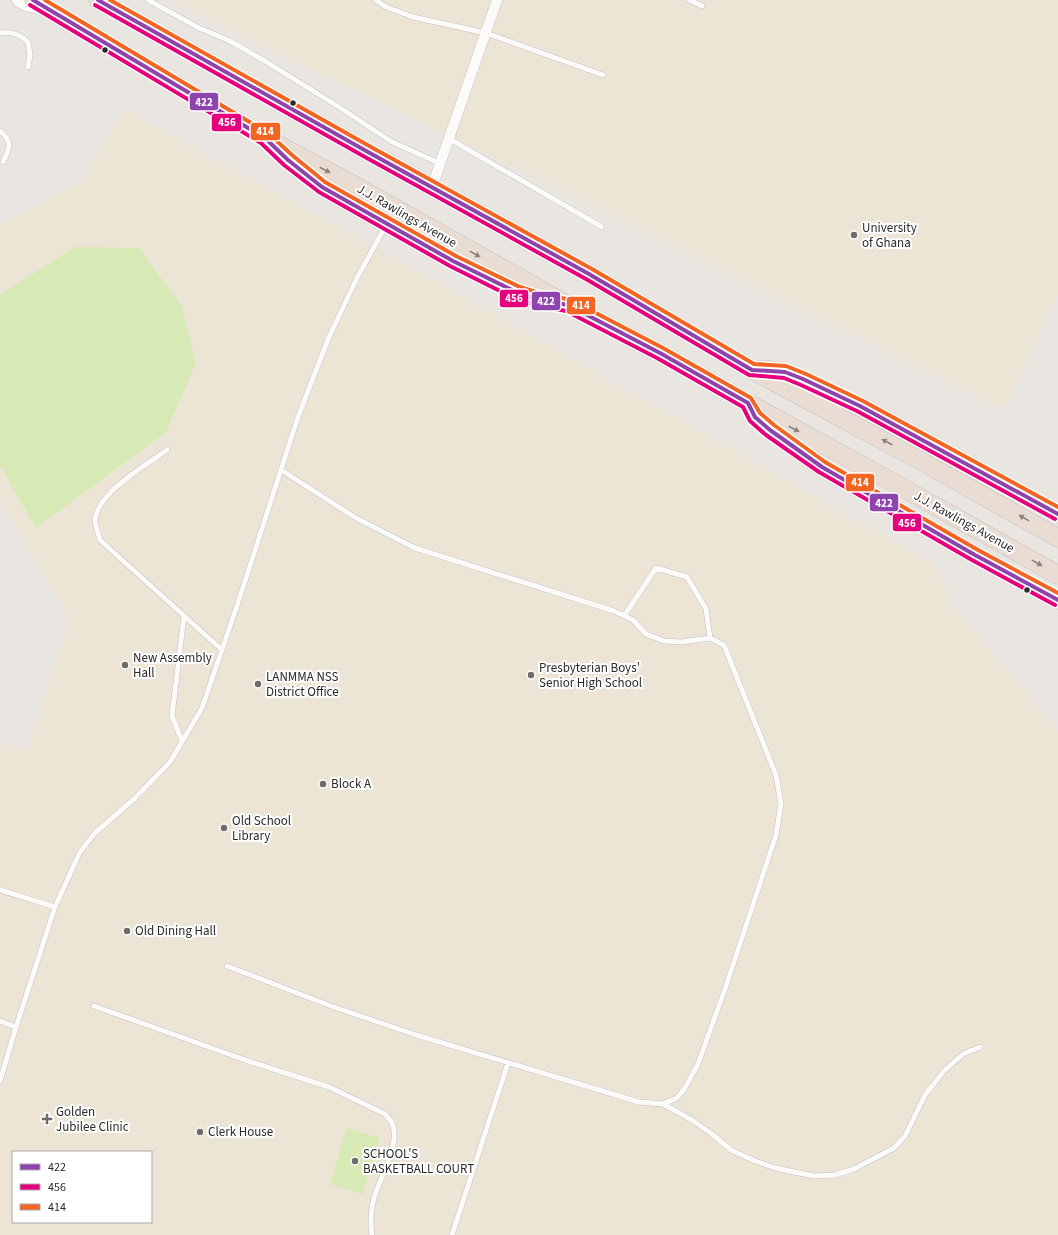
<svg xmlns="http://www.w3.org/2000/svg" width="1058" height="1235" viewBox="0 0 1058 1235" font-family="'Source Sans 3',sans-serif">
<style>
.education{fill:#ece4d4;fill-rule:evenodd}
.pitch{fill:#d7e9b5}
.lines{fill:none;stroke-linecap:round;stroke-linejoin:round}
.lane-casing{stroke:#c3c1c2;stroke-width:6}
.street-casing{stroke:#c3c1c2;stroke-width:11}
.secondary-casing{stroke:#c3c1c2;stroke-width:15}
.highway-casing{stroke:#c5c3c1;stroke-width:19}
.lane{stroke:#fcfbfa;stroke-width:5}
.street{stroke:#fcfbfa;stroke-width:10}
.secondary{stroke:#fcfbfa;stroke-width:14}
.highway{stroke:#e9dcd3;stroke-width:18}
.bus-1-casing{stroke:#fff;stroke-width:7}
.bus-2-casing{stroke:#fff;stroke-width:7}
.bus-3-casing{stroke:#fff;stroke-width:7}
.bus-1{stroke:#8e44ad;stroke-width:4}
.bus-2{stroke:#e5007d;stroke-width:4}
.bus-3{stroke:#f26522;stroke-width:4}
.oneway{fill:#8a847f}
.bus-dot{fill:#2b2b2b;stroke:#fff;stroke-width:1.5}
.poi-dot{fill:#6e6c6a;stroke:#fff;stroke-width:1.5}
.labels{text-anchor:middle;dominant-baseline:central;stroke-width:4;stroke-linejoin:round;paint-order:stroke}
.street-label{font-size:13px;fill:#2b2b2b;stroke:#fff}
.poi-label{font-size:13px;fill:#2b2b2b;stroke:#fff;text-anchor:start}
.line-badge{stroke:#fff;stroke-width:1.5}
.badge-label{font-size:11px;text-anchor:middle;font-weight:bold;fill:#fff}
</style>
<rect width="100%" height="100%" fill="#e9e5e0"/>
<path class="education" d="M 171,0 L 1058,0 L 1058,295 L 1003,410 L 529,174 L 252,41 Z
M 125,110 L 374,247 L 935,565 L 955,610 L 1058,730 L 1058,1235 L 0,1235 L 0,742 L 27,751 L 70,620 L 0,499 L 0,224 L 81,182 ZM 13,1152 L 151,1152 L 151,1222 L 13,1222 Z"/>
<path class="pitch" d="M 75,247 L 139,248 L 181,305 L 196,363 L 166,432 L 36,528 L 0,465 L 0,295 Z
M 347,1128 L 380,1138 L 363,1194 L 330,1184 Z"/>
<g class="lines">
<defs>
<path id="lane" d="M 148,0 L 199,28 L 228,40 L 265,61 L 342,109 L 392,142 L 439,163
M 376,0 L 386,7 L 413,17 L 486,33 L 603,75
M 689,0 L 702,6
M 0,33 C 13,32 19,34 28,42 L 30,55 L 28,67
M 0,131 C 13,142 10,148 3,162
M 448,138 L 602,227
M 167,450 C 147,464 94,495 95,522 C 96,528 99,535 100,540 L 222,650
M 624,616 L 656,568 L 687,577 L 706,609 L 710,638
M 182,741 L 172,716 L 184,616
M 0,890 L 55,907
M 227,966 L 331,1006 L 416,1035 L 639,1102 L 663,1104 L 677,1098 L 685,1088 L 698,1064 L 725,989 L 776,835 L 781,804 L 776,775 L 724,645 L 710,638 L 681,642 L 664,641 L 646,634 L 633,620 L 614,611 L 415,548 L 356,518 L 281,470
M 94,1006 L 248,1061 L 329,1087 L 385,1114 C 387,1117 389,1119 391,1121 C 402,1140 382,1174 376,1192 C 371,1206 370,1221 372,1235
M 0,1021 L 16,1027
M 0,1081 L 16,1027 L 55,907 L 80,852 L 95,833 L 134,799 L 170,762 L 202,708 L 237,606 L 298,417 L 329,337 L 357,278 L 385,227
M 663,1104 L 692,1120 L 712,1134 L 731,1150 L 755,1161 L 775,1168 L 814,1176 L 835,1175 L 854,1169 L 894,1148 L 905,1136 L 925,1095 L 944,1071 L 963,1054 L 980,1047
M 452,1235 L 508,1063"/>
<path id="street" d="M 432,187 L 497,0"/>
<path id="secondary" d="M 19,0 L 26,4 L 43,7"/>
<path id="highway" d="M 33,0 L 265,138 L 352,184 L 568,305 L 660,353 L 748,403 L 905,489 L 1058,575
M 98,0 L 368,152 L 589,274 L 752,370 L 921,461 L 1058,538
M 284,157 L 322,187 L 453,261 L 518,293 L 544,301
M 758,370 L 768,370 L 785,372 L 803,379 L 860,406 L 1058,514
M 752,411 L 755,417 L 770,430 L 822,467 L 975,555 L 1058,600"/>
</defs>
<use href="#lane" class="lane-casing"/>
<use href="#street" class="street-casing"/>
<use href="#secondary" class="secondary-casing"/>
<use href="#highway" class="highway-casing"/>
<use href="#lane" class="lane"/>
<use href="#street" class="street"/>
<use href="#secondary" class="secondary"/>
<use href="#highway" class="highway"/>
<defs>
<path id="bus-1" d="M 33,0 L 265,138 L 288,160 L 322,187 L 453,261 L 518,293 L 541,300 L 568,305 L 660,353 L 748,403 L 755,417 L 770,430 L 822,467 L 975,555 L 1058,600
M 98,0 L 368,152 L 589,274 L 752,370 L 785,372 L 803,379 L 860,406 L 1058,514"/>
<path id="bus-2" d="M 30,5 L 261,143 L 284,165 L 319,192 L 450,266 L 516,299 L 540,306 L 566,311 L 657,358 L 743,407 L 750,421 L 766,435 L 819,472 L 972,560 L 1055,605
M 95,5 L 365,157 L 586,279 L 749,375 L 784,378 L 801,385 L 857,411 L 1055,519"/>
<path id="bus-3" d="M 45,0 L 268,133 L 292,155 L 325,182 L 456,256 L 520,287 L 542,294 L 571,300 L 663,348 L 751,398 L 760,413 L 774,425 L 825,462 L 978,550 L 1058,593
M 110,0 L 371,147 L 592,269 L 754,364 L 786,366 L 806,374 L 863,401 L 1058,507"/>
</defs>
<use href="#bus-1" class="bus-1-casing"/>
<use href="#bus-2" class="bus-2-casing"/>
<use href="#bus-3" class="bus-3-casing"/>
<use href="#bus-1" class="bus-1"/>
<use href="#bus-2" class="bus-2"/>
<use href="#bus-3" class="bus-3"/>
</g>
<defs><path id="oneway-solid" d="M-6-.8H1V-3.2L6.5 0L1 3.2V.8H-6Z"/></defs>
<g class="oneway">
<use href="#oneway-solid" transform="translate(325 170) rotate(28)"/>
<use href="#oneway-solid" transform="translate(475 254) rotate(29)"/>
<use href="#oneway-solid" transform="translate(794 429) rotate(28)"/>
<use href="#oneway-solid" transform="translate(887 442) rotate(-152)"/>
<use href="#oneway-solid" transform="translate(1024 518) rotate(-151)"/>
<use href="#oneway-solid" transform="translate(1037 563) rotate(29)"/>
</g>
<g class="bus-dot">
<circle cx="105" cy="50" r="3.5"/>
<circle cx="293" cy="103" r="3.5"/>
<circle cx="1027" cy="590" r="3.5"/>
</g>
<g class="poi-dot">
<circle cx="854" cy="235" r="4"/>
<circle cx="125" cy="665" r="4"/>
<circle cx="531" cy="675" r="4"/>
<circle cx="258" cy="684" r="4"/>
<circle cx="323" cy="784" r="4"/>
<circle cx="224" cy="828" r="4"/>
<circle cx="127" cy="931" r="4"/>
<path d="M45 1113h4v4h4v4h-4v4h-4v-4h-4v-4h4z"/>
<circle cx="200" cy="1132" r="4"/>
<circle cx="355" cy="1161" r="4"/>
</g>
<g class="labels">
<g class="street-label">
<text transform="translate(407 216) rotate(30)">J.J. Rawlings Avenue</text>
<text transform="translate(964 522) rotate(29)">J.J. Rawlings Avenue</text>
</g>
<g class="poi-label">
<text x="862" y="228">University<tspan x="862" dy="15">of Ghana</tspan></text>
<text x="133" y="658">New Assembly<tspan x="133" dy="15">Hall</tspan></text>
<text x="539" y="668">Presbyterian Boys'<tspan x="539" dy="15">Senior High School</tspan></text>
<text x="266" y="677">LANMMA NSS<tspan x="266" dy="15">District Office</tspan></text>
<text x="331" y="784">Block A</text>
<text x="232" y="821">Old School<tspan x="232" dy="15">Library</tspan></text>
<text x="135" y="931">Old Dining Hall</text>
<text x="56" y="1112">Golden<tspan x="56" dy="15">Jubilee Clinic</tspan></text>
<text x="208" y="1132">Clerk House</text>
<text x="363" y="1154">SCHOOL'S<tspan x="363" dy="15">BASKETBALL COURT</tspan></text>
</g>
</g>
<g class="line-badge">
<rect x="189" y="92" width="30" height="19" rx="4" fill="#8e44ad"/>
<rect x="211" y="113" width="31" height="19" rx="4" fill="#e5007d"/>
<rect x="250" y="122" width="31" height="19" rx="4" fill="#f26522"/>
<rect x="499" y="289" width="30" height="19" rx="4" fill="#e5007d"/>
<rect x="531" y="291" width="30" height="20" rx="4" fill="#8e44ad"/>
<rect x="566" y="296" width="30" height="19" rx="4" fill="#f26522"/>
<rect x="845" y="473" width="30" height="19" rx="4" fill="#f26522"/>
<rect x="869" y="493" width="30" height="19" rx="4" fill="#8e44ad"/>
<rect x="892" y="513" width="30" height="19" rx="4" fill="#e5007d"/>
</g>
<g class="badge-label">
<text x="204" y="106">422</text>
<text x="227" y="126">456</text>
<text x="265" y="135">414</text>
<text x="514" y="302">456</text>
<text x="546" y="305">422</text>
<text x="581" y="309">414</text>
<text x="860" y="486">414</text>
<text x="884" y="507">422</text>
<text x="907" y="527">456</text>
</g>
<rect x="12" y="1151" width="140" height="72" fill="#ffffff" stroke="#aaaaaa"/>
<rect x="20" y="1164" width="20" height="6" fill="#8e44ad" stroke="#aaaaaa"/>
<text x="48" y="1171" font-size="12" fill="#2b2b2b">422</text>
<rect x="20" y="1184" width="20" height="6" fill="#e5007d" stroke="#aaaaaa"/>
<text x="48" y="1191" font-size="12" fill="#2b2b2b">456</text>
<rect x="20" y="1204" width="20" height="6" fill="#f26522" stroke="#aaaaaa"/>
<text x="48" y="1211" font-size="12" fill="#2b2b2b">414</text>
</svg>
